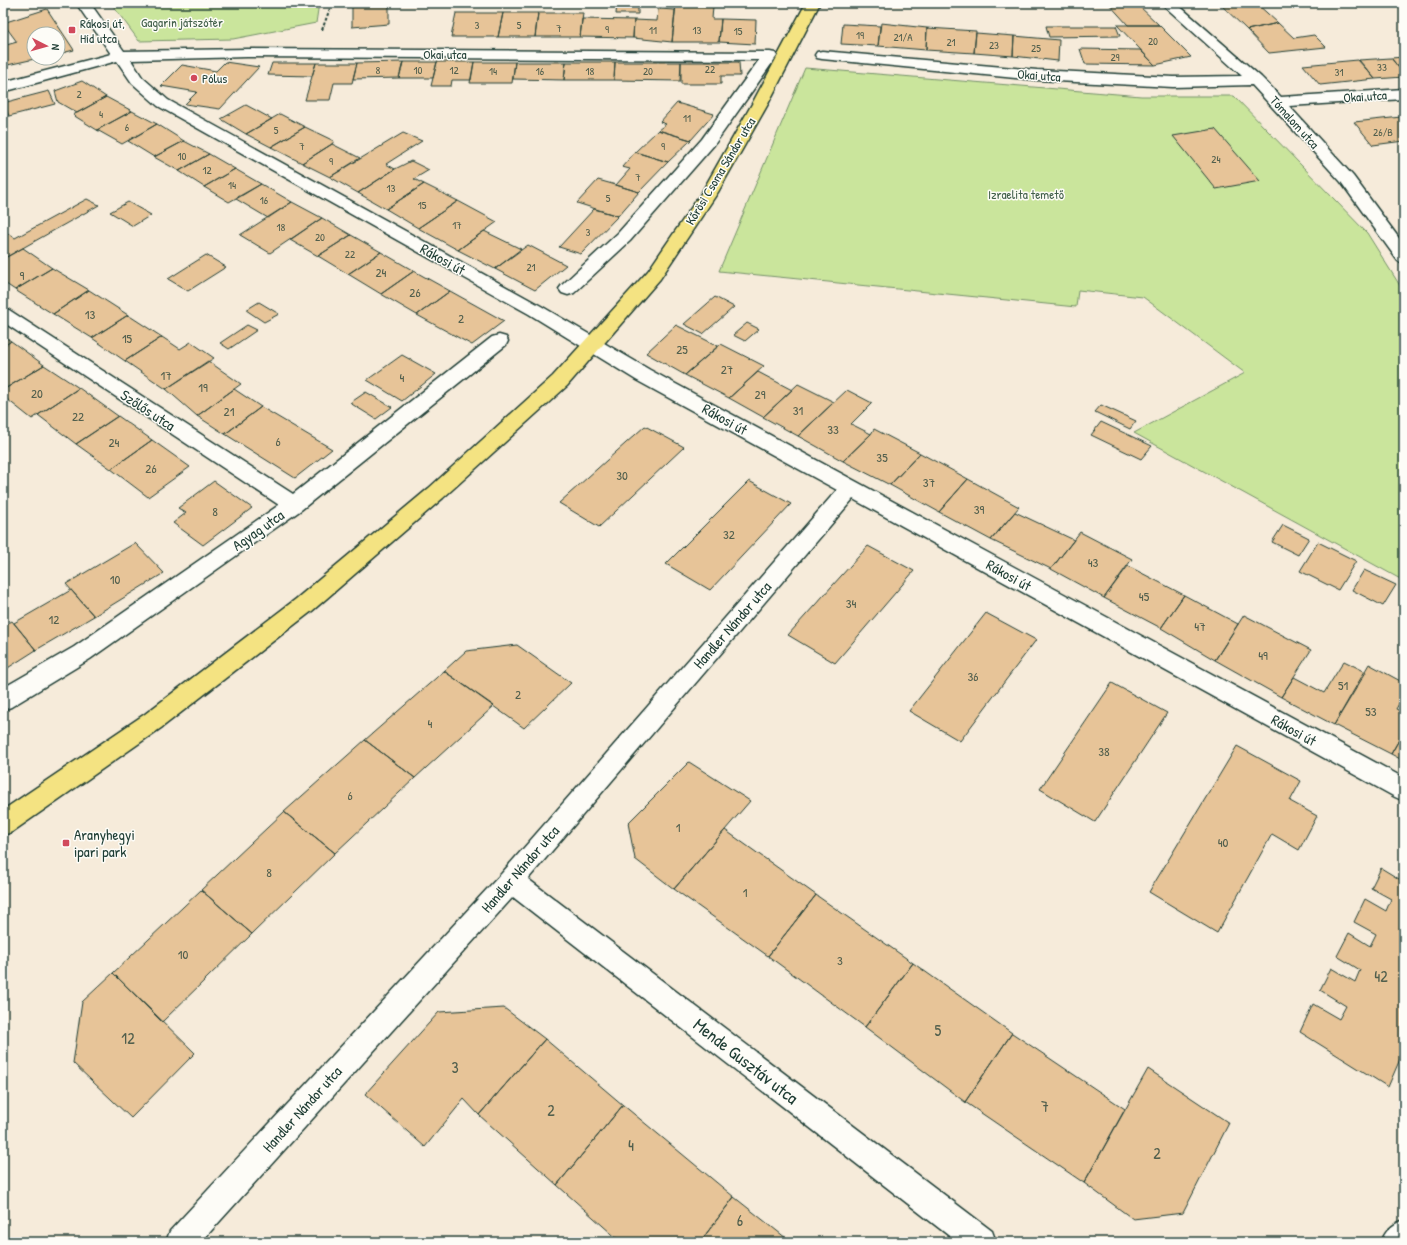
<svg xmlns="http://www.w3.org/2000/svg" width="1407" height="1245" viewBox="0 0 1407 1245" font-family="'Patrick Hand',sans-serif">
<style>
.green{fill:#cae59c;stroke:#749168}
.building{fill:#e7c498;stroke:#1f3d34}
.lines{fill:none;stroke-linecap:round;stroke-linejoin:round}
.street-casing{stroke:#1f3d34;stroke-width:3}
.primary-casing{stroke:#1f3d34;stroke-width:3}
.path{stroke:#1f3d34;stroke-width:2;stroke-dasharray:3 2;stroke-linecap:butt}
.street{fill:#fdfcf7;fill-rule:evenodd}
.primary{fill:#f4e382;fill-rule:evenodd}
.poi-dot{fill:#d1495b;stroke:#fdfcf7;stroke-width:1.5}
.labels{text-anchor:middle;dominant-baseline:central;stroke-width:3;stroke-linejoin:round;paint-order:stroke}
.far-number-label{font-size:11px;fill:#515f4d}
.far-park-label{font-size:13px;fill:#415f49;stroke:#fdfcf7}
.far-poi-label{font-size:13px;fill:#1f3d34;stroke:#fdfcf7;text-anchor:start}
.far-street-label{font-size:13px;fill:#1f3d34;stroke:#fdfcf7}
.number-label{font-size:13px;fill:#515f4d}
.street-label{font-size:15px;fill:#1f3d34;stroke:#fdfcf7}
.poi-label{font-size:15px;fill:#1f3d34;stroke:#fdfcf7;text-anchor:start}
.near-number-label{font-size:16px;fill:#515f4d}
.near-street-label{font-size:18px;fill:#1f3d34;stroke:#fdfcf7}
</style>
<rect width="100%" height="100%" fill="#f6ebda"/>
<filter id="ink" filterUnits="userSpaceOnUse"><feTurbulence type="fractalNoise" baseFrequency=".025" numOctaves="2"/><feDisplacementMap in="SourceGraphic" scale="8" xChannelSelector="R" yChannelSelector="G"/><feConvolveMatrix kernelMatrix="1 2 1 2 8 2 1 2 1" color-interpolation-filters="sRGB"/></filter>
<g filter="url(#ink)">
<path class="green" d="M 111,3 L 319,3 L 316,23 L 233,39 L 139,41 Z
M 805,68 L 1141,96 L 1234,96 L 1367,233 L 1404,292 L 1404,581 L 1134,433 L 1245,373 L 1143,297 L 1078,290 L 1076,307 L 719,271 Z"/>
<path class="building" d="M 371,3 L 389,3 L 389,24 L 352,27 L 352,5 Z
M 617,3 L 638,3 L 638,14 L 616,14 Z
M 1108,3 L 1136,3 L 1159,25 L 1128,25 Z
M 1219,3 L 1256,3 L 1278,23 L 1247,30 Z
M 676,5 L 713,6 L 712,19 L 721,19 L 719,42 L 672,42 Z
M 47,9 L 74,50 L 58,54 L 58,34 L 34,34 L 34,58 L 39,58 L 3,66 L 3,46 L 17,42 L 3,23 Z
M 658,9 L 675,10 L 672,42 L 633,38 L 634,20 L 657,21 Z
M 456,13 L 503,13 L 498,37 L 451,37 Z
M 503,13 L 538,13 L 535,37 L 498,37 Z
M 538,13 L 583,13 L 580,37 L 535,37 Z
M 582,19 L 634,20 L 633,38 L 580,37 Z
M 721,19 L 756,20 L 755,44 L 719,42 Z
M 881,23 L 927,28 L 926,50 L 878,46 Z
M 1278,23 L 1294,38 L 1314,35 L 1326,47 L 1269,53 L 1247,30 Z
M 843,24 L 880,26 L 878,46 L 841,44 Z
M 1117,25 L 1159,25 L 1191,57 L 1155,65 Z
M 1046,26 L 1116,26 L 1120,36 L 1049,37 Z
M 927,28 L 976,31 L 974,53 L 926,50 Z
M 976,33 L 1014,36 L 1013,56 L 974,53 Z
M 1014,36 L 1059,40 L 1058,61 L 1013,56 Z
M 1080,49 L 1140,50 L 1155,65 L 1085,64 Z
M 1404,57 L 1404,74 L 1391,58 Z
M 1391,58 L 1404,74 L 1404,77 L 1375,79 L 1359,60 Z
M 1358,60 L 1375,79 L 1320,85 L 1303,65 Z
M 225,62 L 259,67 L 220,109 L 185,104 L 197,92 L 161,86 L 182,65 L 216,71 Z
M 403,62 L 399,78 L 353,79 L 357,63 Z
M 403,62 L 437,62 L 433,78 L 399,78 Z
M 437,62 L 474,62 L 471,80 L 452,80 L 451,86 L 431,86 Z
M 474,62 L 515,62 L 512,83 L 470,83 Z
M 515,62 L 566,62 L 564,80 L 513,79 Z
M 566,62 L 615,62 L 614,80 L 564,80 Z
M 615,62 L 681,62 L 680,81 L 614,80 Z
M 681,62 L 739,62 L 740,76 L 721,76 L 721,84 L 681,84 Z
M 272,63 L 316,63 L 312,76 L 268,75 Z
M 316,63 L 357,63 L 352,83 L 334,83 L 330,100 L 305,100 Z
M 82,81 L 106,97 L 77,113 L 58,102 L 55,91 Z
M 49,91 L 55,104 L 9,116 L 3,103 Z
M 106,97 L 132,111 L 97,130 L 73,115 Z
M 677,103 L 714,114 L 691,140 L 658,130 L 666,124 L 660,122 Z
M 246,105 L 272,119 L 246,134 L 221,119 Z
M 132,111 L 157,124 L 122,144 L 97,130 Z
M 280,114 L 305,127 L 271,147 L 246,134 Z
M 1401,117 L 1404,120 L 1404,141 L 1373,145 L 1354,122 Z
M 157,124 L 184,141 L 154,157 L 128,141 Z
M 305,127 L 334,141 L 332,144 L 302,163 L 271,147 Z
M 1215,129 L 1260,181 L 1216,189 L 1173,136 Z
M 658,130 L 691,140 L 668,162 L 635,152 Z
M 403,133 L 422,141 L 386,164 L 395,169 L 358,193 L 330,177 Z
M 184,141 L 209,154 L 179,171 L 154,157 Z
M 332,144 L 360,158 L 330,177 L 302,163 Z
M 635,152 L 668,162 L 639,192 L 616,185 L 630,169 L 622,167 Z
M 209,154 L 235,169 L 204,187 L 179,171 Z
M 411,161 L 429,170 L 414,179 L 424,184 L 386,209 L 358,193 L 395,169 Z
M 235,169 L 261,184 L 229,202 L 204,187 Z
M 598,180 L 616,185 L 639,192 L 618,216 L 577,203 Z
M 261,184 L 292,202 L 268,218 L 236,199 Z
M 424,184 L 458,201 L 418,228 L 386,209 Z
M 87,199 L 99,205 L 3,259 L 3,230 L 15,238 Z
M 458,201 L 497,222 L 458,250 L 418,228 Z
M 128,202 L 151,215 L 133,226 L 110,212 Z
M 292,202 L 322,218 L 270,253 L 240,235 Z
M 594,209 L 618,216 L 581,254 L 559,247 Z
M 322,218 L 351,235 L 318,256 L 290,240 Z
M 484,231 L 521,249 L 495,269 L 458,250 Z
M 351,235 L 381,252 L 348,274 L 318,256 Z
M 528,245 L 566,265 L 535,290 L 495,269 Z
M 23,248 L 52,268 L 15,290 L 3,282 L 3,259 Z
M 381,252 L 414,271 L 381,294 L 348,274 Z
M 206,255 L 226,267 L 188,291 L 168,279 Z
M 52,268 L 89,290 L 53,314 L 15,290 Z
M 414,271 L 450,291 L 417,315 L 381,294 Z
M 89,290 L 128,315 L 92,338 L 53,314 Z
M 450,291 L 504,321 L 472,345 L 417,315 Z
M 715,297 L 734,307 L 703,334 L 684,324 Z
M 259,302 L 279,314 L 264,322 L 246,310 Z
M 128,315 L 162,337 L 125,361 L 92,338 Z
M 747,323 L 759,329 L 745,341 L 733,335 Z
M 247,325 L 257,330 L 229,349 L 220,343 Z
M 676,325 L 718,346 L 685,375 L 646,353 Z
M 3,336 L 11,341 L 3,347 Z
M 162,337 L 180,349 L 191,342 L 214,358 L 166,389 L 125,361 Z
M 11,341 L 44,365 L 3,390 L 3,347 Z
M 721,344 L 764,366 L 729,398 L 685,375 Z
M 402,355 L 436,374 L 402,401 L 367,380 Z
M 208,361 L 241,384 L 197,416 L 166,389 Z
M 44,365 L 79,388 L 32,419 L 3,396 L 3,390 Z
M 758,372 L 792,390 L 763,417 L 729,398 Z
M 798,384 L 834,402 L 798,436 L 763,417 Z
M 79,388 L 118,416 L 76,444 L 38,415 Z
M 234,389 L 261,407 L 225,434 L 197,416 Z
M 847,390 L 872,403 L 851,424 L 871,434 L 843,461 L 798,436 Z
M 366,392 L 392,407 L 376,419 L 350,403 Z
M 1101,405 L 1136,421 L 1130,429 L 1095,412 Z
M 261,407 L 332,449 L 295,478 L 225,434 Z
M 118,416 L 152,440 L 111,469 L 76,444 Z
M 1101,422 L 1152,446 L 1141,459 L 1091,435 Z
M 645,426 L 684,447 L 599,527 L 559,503 Z
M 874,429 L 920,453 L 890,485 L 843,461 L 871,434 Z
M 152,440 L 190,467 L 148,497 L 111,469 Z
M 920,453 L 968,479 L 939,512 L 890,485 Z
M 968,479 L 1019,507 L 991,540 L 939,512 Z
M 214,481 L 252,508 L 203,545 L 173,523 L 186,513 L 178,508 Z
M 749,481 L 791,504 L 710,590 L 666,564 Z
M 1015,512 L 1074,540 L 1051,569 L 991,540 Z
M 1283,525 L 1309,538 L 1298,555 L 1272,542 Z
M 1080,532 L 1132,559 L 1104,598 L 1051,569 Z
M 1318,542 L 1356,561 L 1338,590 L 1300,571 Z
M 135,543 L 164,573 L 94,616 L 66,584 Z
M 868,546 L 914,571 L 835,663 L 788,635 Z
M 1128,566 L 1184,595 L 1161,628 L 1104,598 Z
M 1364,570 L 1396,585 L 1383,606 L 1352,590 Z
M 71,590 L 94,616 L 36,650 L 14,623 Z
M 1184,595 L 1238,624 L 1215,660 L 1161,628 Z
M 986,613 L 1036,640 L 960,741 L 909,711 Z
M 1244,615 L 1311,650 L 1281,697 L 1215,660 Z
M 12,621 L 36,650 L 3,671 L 3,626 Z
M 517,645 L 571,683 L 524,728 L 444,671 L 466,651 Z
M 1344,661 L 1366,672 L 1334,725 L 1281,697 L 1294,677 L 1324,693 Z
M 1369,664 L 1404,683 L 1404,695 L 1396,709 L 1404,713 L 1404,731 L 1391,754 L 1334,725 Z
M 444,671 L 494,706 L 415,778 L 365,740 Z
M 1112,683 L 1167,713 L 1095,822 L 1040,789 Z
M 1404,731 L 1404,761 L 1391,754 Z
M 365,740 L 415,778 L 335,853 L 284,812 Z
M 1237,746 L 1301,781 L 1290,801 L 1317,816 L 1299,850 L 1272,834 L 1217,933 L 1149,892 Z
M 689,762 L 750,801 L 674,889 L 635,859 L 628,823 Z
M 284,812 L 335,853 L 252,934 L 201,890 Z
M 725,830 L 816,895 L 768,956 L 674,889 Z
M 1381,868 L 1404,882 L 1404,1050 L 1388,1087 L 1300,1032 L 1313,1004 L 1339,1019 L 1346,1006 L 1320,990 L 1331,968 L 1355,982 L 1360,970 L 1337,956 L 1349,933 L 1370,946 L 1376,934 L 1354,922 L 1365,899 L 1386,911 L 1391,899 L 1371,888 Z
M 201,890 L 252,934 L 162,1022 L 113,973 Z
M 816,895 L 913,963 L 865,1027 L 768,956 Z
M 913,963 L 1012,1033 L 965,1102 L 865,1027 Z
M 113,973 L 195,1053 L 131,1118 L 73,1063 L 82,1002 Z
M 504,1008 L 545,1039 L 479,1115 L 464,1099 L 425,1147 L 365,1094 L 439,1012 Z
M 1012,1033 L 1125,1109 L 1084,1183 L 965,1102 Z
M 545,1039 L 623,1105 L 557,1185 L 479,1115 Z
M 1148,1069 L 1229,1123 L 1183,1213 L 1133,1219 L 1084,1183 Z
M 623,1105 L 734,1197 L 700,1242 L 621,1242 L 557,1185 Z
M 734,1197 L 791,1242 L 700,1242 Z"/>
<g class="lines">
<defs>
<path id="street" d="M 76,3 L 90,3 L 124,51 L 247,49 L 770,52 L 775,53 L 777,56 L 714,145 L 630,241 L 574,293 L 568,295 L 562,293 L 559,289 L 562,285 L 618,233 L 702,139 L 759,60 L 247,57 L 131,60 L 142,77 L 168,100 L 541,306 L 650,370 L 1404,778 L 1404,801 L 1395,797 L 853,499 L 528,879 L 992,1231 L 996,1242 L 957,1242 L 513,897 L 201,1242 L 166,1242 L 170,1231 L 502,873 L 837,490 L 636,380 L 529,314 L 158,106 L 132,83 L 117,61 L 3,92 L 3,82 L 111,54 Z
M 1161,3 L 1176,3 L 1261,77 L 1281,97 L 1404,89 L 1404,99 L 1289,106 L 1353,176 L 1404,245 L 1404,263 L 1398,261 L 1341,182 L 1252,85 L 1173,87 L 1037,80 L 822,59 L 817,58 L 815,55 L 817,52 L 822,51 L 1037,70 L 1173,77 L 1242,76 Z
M 3,308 L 9,310 L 293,494 L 492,337 L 499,335 L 506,337 L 508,341 L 506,345 L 301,510 L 90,659 L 11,707 L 3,710 L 3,688 L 74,647 L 279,505 L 3,322 Z
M 1404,1220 L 1404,1242 L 1381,1242 C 1386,1230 1392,1225 1404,1220 Z"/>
<path id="primary" d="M 806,3 L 820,3 L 768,104 L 718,192 L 660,279 L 567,386 L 443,498 L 312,611 L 161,728 L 12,832 L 3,835 L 3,810 L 145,714 L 296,599 L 429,488 L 553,376 L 648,271 L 702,192 L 752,104 Z"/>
</defs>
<use href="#street" class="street-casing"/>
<use href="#primary" class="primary-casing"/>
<path class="path" d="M 322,30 L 332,3"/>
<use href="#street" class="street"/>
<use href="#primary" class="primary"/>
</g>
</g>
<g class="poi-dot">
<rect x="68" y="26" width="8" height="8" rx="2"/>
<circle cx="194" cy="78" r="4"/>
<rect x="62" y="839" width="8" height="8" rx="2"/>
</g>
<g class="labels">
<g class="far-number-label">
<text x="477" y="25">3</text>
<text x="519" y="25">5</text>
<text x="559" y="28">7</text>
<text x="607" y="29">9</text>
<text x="653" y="30">11</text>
<text x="697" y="30">13</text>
<text x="738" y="31">15</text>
<text x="860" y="35">19</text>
<text x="903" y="37">21/A</text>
<text x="1153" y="41">20</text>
<text x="951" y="42">21</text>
<text x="994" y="45">23</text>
<text x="1036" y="48">25</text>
<text x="1115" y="57">29</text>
<text x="1382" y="67">33</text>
<text x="710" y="69">22</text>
<text x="378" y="70">8</text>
<text x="418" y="70">10</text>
<text x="454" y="70">12</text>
<text x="493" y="71">14</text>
<text x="540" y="71">16</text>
<text x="590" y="71">18</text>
<text x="648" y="71">20</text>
<text x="1339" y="72">31</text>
<text x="79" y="94">2</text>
<text x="101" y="114">4</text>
<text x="687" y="118">11</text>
<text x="127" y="127">6</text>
<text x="276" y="130">5</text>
<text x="1383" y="132">26/B</text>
<text x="302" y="146">7</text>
<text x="663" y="146">9</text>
<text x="182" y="156">10</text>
<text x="1216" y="159">24</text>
<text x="331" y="161">9</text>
<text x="207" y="170">12</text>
<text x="638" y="177">7</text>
<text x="232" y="185">14</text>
<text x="391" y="188">13</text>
<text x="608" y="198">5</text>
<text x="264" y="200">16</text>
<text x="422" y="205">15</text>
<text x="457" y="225">17</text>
<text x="281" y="227">18</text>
<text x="588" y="232">3</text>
<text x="320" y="237">20</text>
<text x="350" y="254">22</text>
<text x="531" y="267">21</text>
</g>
<g class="far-park-label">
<text x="182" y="22">Gagarin játszótér</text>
<text x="1026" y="194">Izraelita temető</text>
</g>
<g class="far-poi-label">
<text x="80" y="23">Rákosi út,<tspan x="80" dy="15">Híd utca</tspan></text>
<text x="202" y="78">Pólus</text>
</g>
<g class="far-street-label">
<text x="445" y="54">Okai utca</text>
<text transform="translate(1039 75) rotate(4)">Okai utca</text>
<text transform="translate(1365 96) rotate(-4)">Okai utca</text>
<text transform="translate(1295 122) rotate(48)">Tómalom utca</text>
<text transform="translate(720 171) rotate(-59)">Kőrösi Csoma Sándor utca</text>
</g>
<g class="number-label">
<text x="381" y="272">24</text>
<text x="22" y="275">9</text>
<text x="415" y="292">26</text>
<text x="90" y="314">13</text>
<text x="461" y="318">2</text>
<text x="127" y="338">15</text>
<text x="682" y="349">25</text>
<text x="727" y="369">27</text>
<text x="166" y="375">17</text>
<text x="402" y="377">4</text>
<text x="203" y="387">19</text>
<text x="37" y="393">20</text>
<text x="760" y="394">29</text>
<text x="798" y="410">31</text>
<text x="229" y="411">21</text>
<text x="78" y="416">22</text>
<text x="833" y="429">33</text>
<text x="278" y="441">6</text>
<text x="114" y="442">24</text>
<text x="882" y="457">35</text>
<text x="151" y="468">26</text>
<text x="622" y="475">30</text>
<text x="929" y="482">37</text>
<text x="979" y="509">39</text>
<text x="215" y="511">8</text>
<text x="729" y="534">32</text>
<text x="1093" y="562">43</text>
<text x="115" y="579">10</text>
<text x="1144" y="596">45</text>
<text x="851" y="603">34</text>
<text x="54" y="619">12</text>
<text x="1200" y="626">47</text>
<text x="1263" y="655">49</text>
<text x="973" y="676">36</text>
<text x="1343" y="685">51</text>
<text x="518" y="694">2</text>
<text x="1371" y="711">53</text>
<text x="430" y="723">4</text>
<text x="1104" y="751">38</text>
<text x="350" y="795">6</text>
<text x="678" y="827">1</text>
<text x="1223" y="842">40</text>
<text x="269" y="872">8</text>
<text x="745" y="892">1</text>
<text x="183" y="954">10</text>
<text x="840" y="960">3</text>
</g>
<g class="street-label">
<text transform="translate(443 259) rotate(29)">Rákosi út</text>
<text transform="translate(148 410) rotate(33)">Szőlős utca</text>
<text transform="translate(725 419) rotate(29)">Rákosi út</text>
<text transform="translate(258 530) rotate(-35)">Agyag utca</text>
<text transform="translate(1009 575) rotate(29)">Rákosi út</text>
<text transform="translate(732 625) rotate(-49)">Handler Nándor utca</text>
<text transform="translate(1294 730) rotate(29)">Rákosi út</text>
<text transform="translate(520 869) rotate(-49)">Handler Nándor utca</text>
<text transform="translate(302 1109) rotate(-48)">Handler Nándor utca</text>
</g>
<g class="poi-label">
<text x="74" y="834">Aranyhegyi<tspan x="74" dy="17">ipari park</tspan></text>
</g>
<g class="near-number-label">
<text x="1381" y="976">42</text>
<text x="938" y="1030">5</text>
<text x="128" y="1038">12</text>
<text x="455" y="1067">3</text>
<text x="1045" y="1106">7</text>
<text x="551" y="1110">2</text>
<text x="631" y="1145">4</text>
<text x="1157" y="1153">2</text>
<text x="740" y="1220">6</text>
</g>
<g class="near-street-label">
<text transform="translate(746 1061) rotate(38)">Mende Gusztáv utca</text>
</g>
</g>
<rect width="1407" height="1245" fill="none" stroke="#fdfcf7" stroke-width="16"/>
<rect x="8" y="8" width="1391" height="1229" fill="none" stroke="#1f3d34" stroke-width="1.5" filter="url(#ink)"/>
<g transform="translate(46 46) rotate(96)"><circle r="19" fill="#fdfcf7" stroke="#a4b0a9"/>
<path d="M0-3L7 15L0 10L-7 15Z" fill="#d1495b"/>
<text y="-6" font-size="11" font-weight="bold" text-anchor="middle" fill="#1f3d34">N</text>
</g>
</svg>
